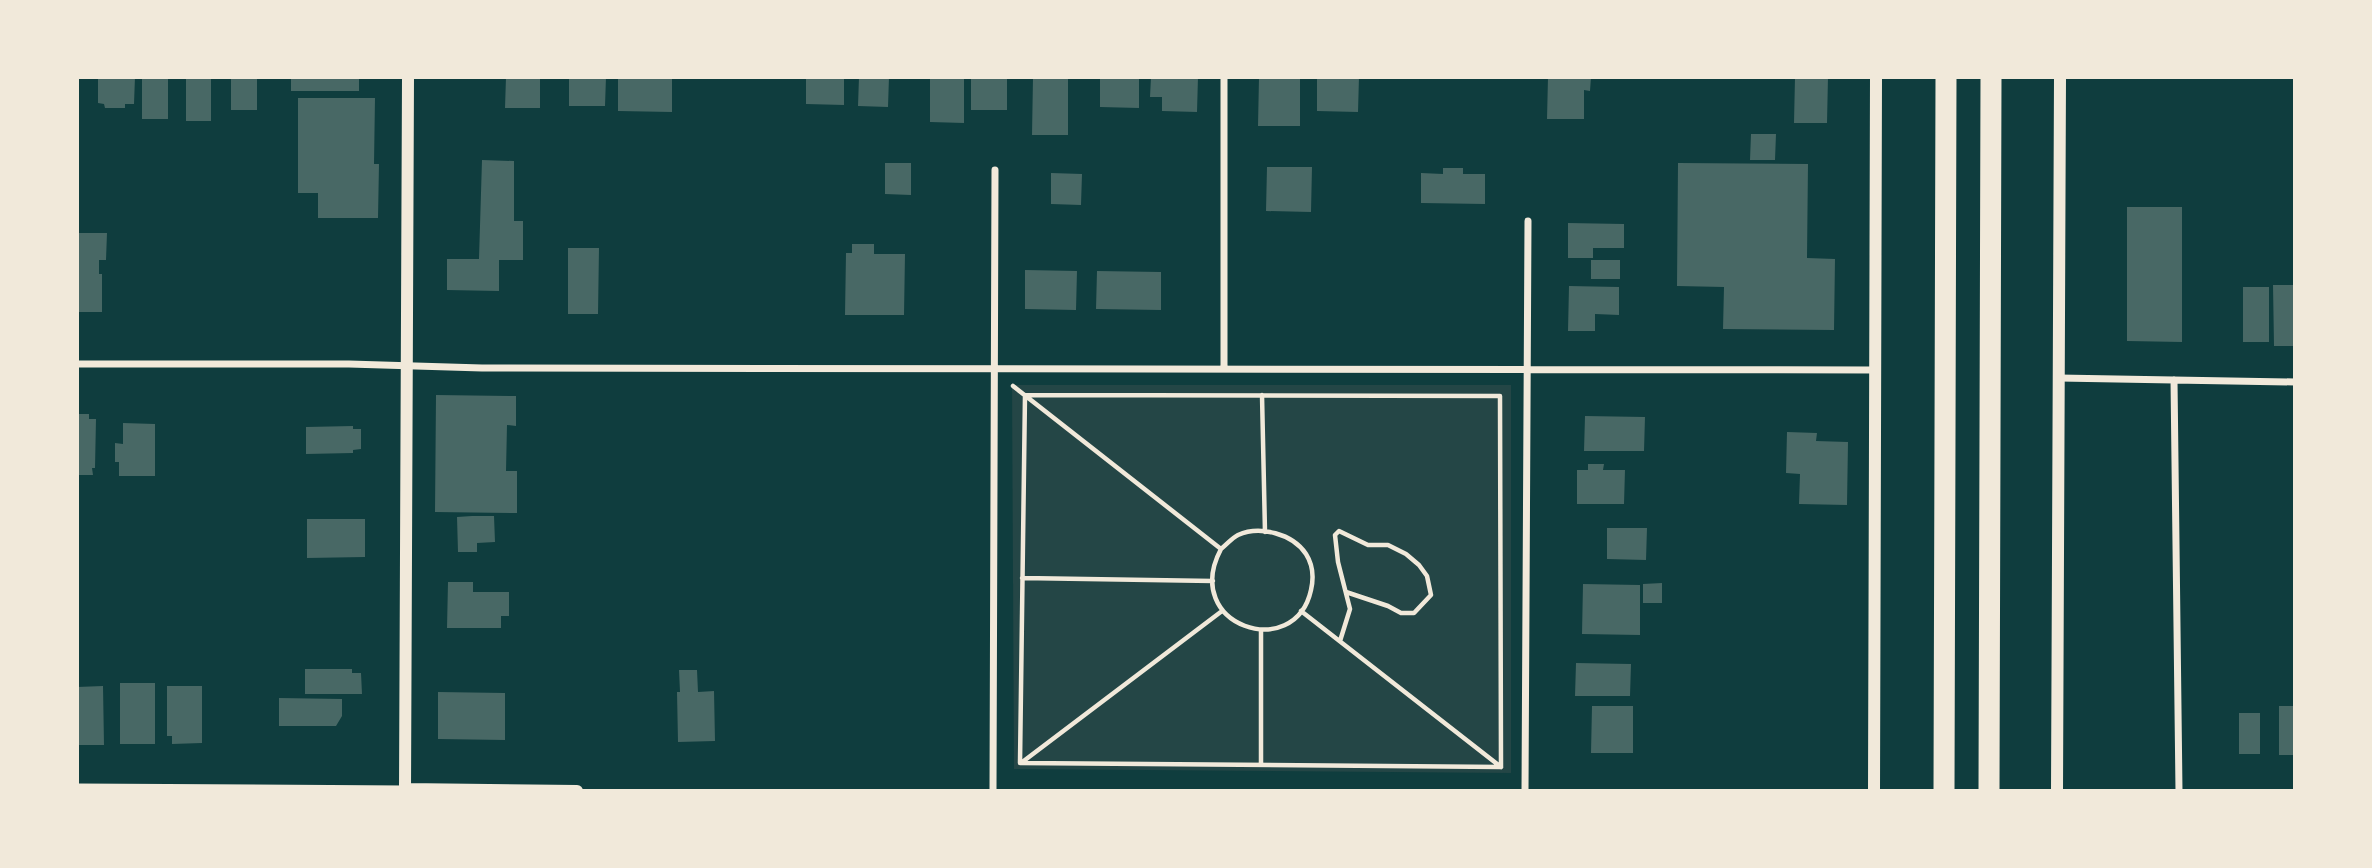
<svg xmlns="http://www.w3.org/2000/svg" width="2372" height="868" viewBox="0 0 2372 868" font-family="Roboto,sans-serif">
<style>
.green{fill:#244646}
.building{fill:#486865}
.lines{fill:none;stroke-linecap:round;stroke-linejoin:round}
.path{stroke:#f1e9da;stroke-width:4.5}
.minor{stroke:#f1e9da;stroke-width:7}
.tertiary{stroke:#f1e9da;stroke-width:12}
.motorway{stroke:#f1e9da;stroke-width:21}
</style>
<rect width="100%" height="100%" fill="#0f3d3e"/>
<path class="green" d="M 1012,385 L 1511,385 L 1511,773 L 1014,769 Z"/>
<path class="building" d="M 98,77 L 135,77 L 134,104 L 125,104 L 125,108 L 105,108 L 104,104 L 98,103 Z
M 142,77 L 168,77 L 168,119 L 142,119 Z
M 186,77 L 211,77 L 211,121 L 186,121 Z
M 231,77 L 257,77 L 257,110 L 231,110 Z
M 291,77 L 359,77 L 359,91 L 291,91 Z
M 506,77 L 540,77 L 540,108 L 505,108 Z
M 569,77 L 606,77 L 605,106 L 569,106 Z
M 618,77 L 672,77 L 672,112 L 618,111 Z
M 806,77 L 844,77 L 844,105 L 806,104 Z
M 859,77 L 889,77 L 888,107 L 858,106 Z
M 930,77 L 964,77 L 964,123 L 930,122 Z
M 971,77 L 1007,77 L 1007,110 L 971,110 Z
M 1033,77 L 1068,77 L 1068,135 L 1032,135 Z
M 1100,77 L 1139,77 L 1139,108 L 1100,107 Z
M 1151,77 L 1198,77 L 1197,112 L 1162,111 L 1162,97 L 1150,97 Z
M 1259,77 L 1300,77 L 1300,126 L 1258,126 Z
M 1317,77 L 1359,77 L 1358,112 L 1317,111 Z
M 1548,77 L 1591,77 L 1590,91 L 1584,90 L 1584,119 L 1547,119 Z
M 1795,77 L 1828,77 L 1827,123 L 1794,123 Z
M 298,98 L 375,98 L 374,164 L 379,164 L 378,218 L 318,218 L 318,193 L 298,193 Z
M 1751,134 L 1776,134 L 1775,160 L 1750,160 Z
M 482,160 L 514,161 L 514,221 L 523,221 L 523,260 L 499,260 L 499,291 L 447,290 L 447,259 L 479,259 Z
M 885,163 L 911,163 L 911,195 L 885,194 Z
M 1678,163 L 1808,164 L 1807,258 L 1835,259 L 1834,330 L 1723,329 L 1724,287 L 1677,286 Z
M 1267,167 L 1312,167 L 1311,212 L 1266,211 Z
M 1443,168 L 1463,168 L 1463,174 L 1485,174 L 1485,204 L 1421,203 L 1421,173 L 1443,174 Z
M 1051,173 L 1082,174 L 1081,205 L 1051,204 Z
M 2127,207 L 2182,207 L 2182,342 L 2127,341 Z
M 1568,223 L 1624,224 L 1624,248 L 1593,248 L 1593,258 L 1568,258 Z
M 77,233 L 107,233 L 106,260 L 99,260 L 99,274 L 102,274 L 102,312 L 77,312 Z
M 852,244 L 874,244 L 874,254 L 905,254 L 904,315 L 845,315 L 846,253 L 852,253 Z
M 568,248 L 599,248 L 598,314 L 568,314 Z
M 1591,260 L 1620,260 L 1620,279 L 1591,279 Z
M 1025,270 L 1077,271 L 1076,310 L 1025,309 Z
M 1097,271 L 1161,272 L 1161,310 L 1096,309 Z
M 2273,285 L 2295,285 L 2295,346 L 2274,346 Z
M 1569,286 L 1619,287 L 1619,315 L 1595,314 L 1595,331 L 1568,331 Z
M 2243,287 L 2269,287 L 2269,342 L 2243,342 Z
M 436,395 L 516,396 L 516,426 L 507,425 L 506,471 L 517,471 L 517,513 L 435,512 Z
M 77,414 L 89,414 L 89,419 L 96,419 L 95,468 L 92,468 L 93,475 L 77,475 Z
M 1585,416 L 1645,417 L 1644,451 L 1584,451 Z
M 123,423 L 155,424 L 155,476 L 119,476 L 119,462 L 115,462 L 115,443 L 123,444 Z
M 353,426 L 353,429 L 361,429 L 361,449 L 353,450 L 353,453 L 306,454 L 306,427 Z
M 1787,432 L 1817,433 L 1816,441 L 1848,442 L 1847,505 L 1799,504 L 1800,474 L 1786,473 Z
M 1588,464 L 1604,464 L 1603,470 L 1625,470 L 1624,504 L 1577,504 L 1577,470 L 1588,470 Z
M 472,516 L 494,516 L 495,542 L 477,543 L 477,552 L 458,552 L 457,517 Z
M 307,519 L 365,519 L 365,557 L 307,558 Z
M 1607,528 L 1647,528 L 1646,560 L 1607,559 Z
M 448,582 L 473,582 L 473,592 L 509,592 L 509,616 L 501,616 L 501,628 L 447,628 Z
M 1662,583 L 1662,603 L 1643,603 L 1643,584 Z
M 1583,584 L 1640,585 L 1640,635 L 1582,634 Z
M 1576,663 L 1631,664 L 1630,696 L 1575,696 Z
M 305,669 L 352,669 L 352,673 L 361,673 L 362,694 L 305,694 Z
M 679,670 L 697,670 L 698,692 L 714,691 L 715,741 L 678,742 L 677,692 L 680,692 Z
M 120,683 L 155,683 L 155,744 L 120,744 Z
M 103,686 L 104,745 L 77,745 L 77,687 Z
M 167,686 L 202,686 L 202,743 L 172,744 L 172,736 L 167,736 Z
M 438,692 L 505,693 L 505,740 L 438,739 Z
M 279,698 L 342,699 L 342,716 L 336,726 L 279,726 Z
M 1592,706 L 1633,706 L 1633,753 L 1591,753 Z
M 2279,706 L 2295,706 L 2295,755 L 2279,755 Z
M 2239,713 L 2260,713 L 2260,754 L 2239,754 Z"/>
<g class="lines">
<path class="path" d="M 1013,386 L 1221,549 C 1180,626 1295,663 1311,590 C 1314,577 1313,565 1306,554 C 1293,534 1260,525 1238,535 C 1232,538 1226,545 1221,549
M 1025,395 L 1500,396 L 1501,767 L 1020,763 Z
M 1262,395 L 1265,532
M 1022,578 L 1213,581
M 1301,611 L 1501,767
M 1261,630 L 1261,765
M 1340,641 L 1350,609 L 1338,562 L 1335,535 L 1339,531 L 1368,545 L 1388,545 L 1406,554 L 1419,565 L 1427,576 L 1431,595 L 1414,613 L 1401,613 L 1388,606 L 1346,592
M 1021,763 L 1222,611"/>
<path class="minor" d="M 1224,77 L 1224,369
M 77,364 L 349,364 L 482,368 L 1875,370
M 2059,378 L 2295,382
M 2174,380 L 2179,791
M 77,787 L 405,789
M 993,791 L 995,170
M 1525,791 L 1528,221"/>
<path class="tertiary" d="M 405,789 L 577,791
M 405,791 L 408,77
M 1874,791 L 1876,77
M 2057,791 L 2060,77"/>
<path class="motorway" d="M 1944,791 L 1946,77
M 1989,791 L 1991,77"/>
</g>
<rect width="2372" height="868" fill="none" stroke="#f1e9da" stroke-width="158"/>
</svg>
